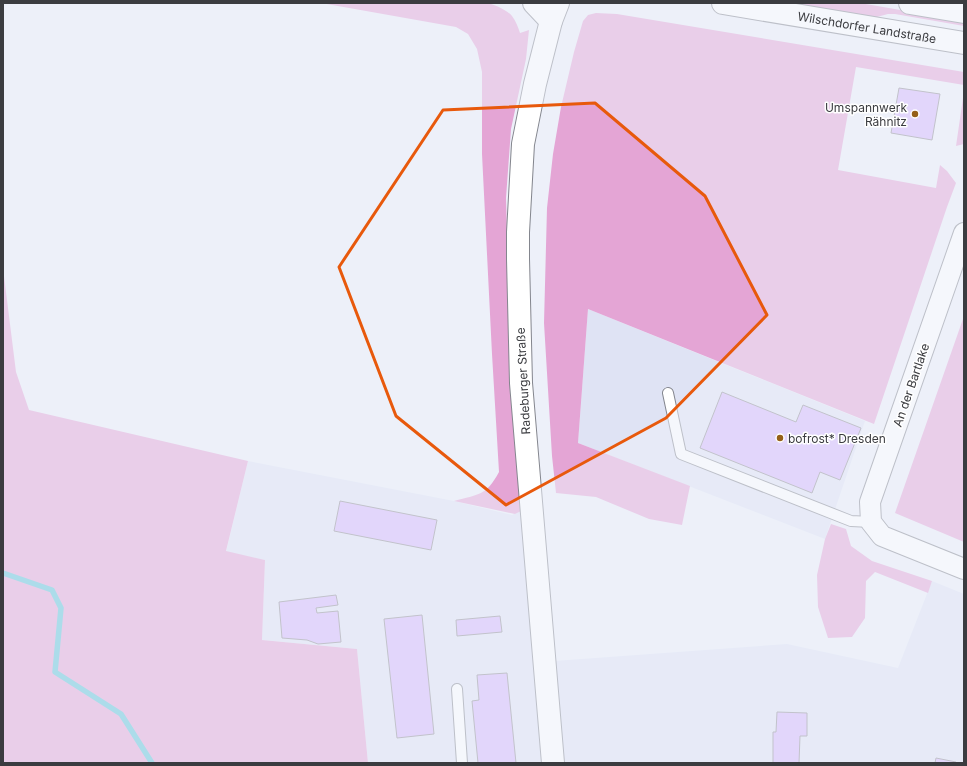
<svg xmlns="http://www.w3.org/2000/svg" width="967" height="766" viewBox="0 0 967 766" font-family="Inter,sans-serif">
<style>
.built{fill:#dfe3f4}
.green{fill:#e4a5d5}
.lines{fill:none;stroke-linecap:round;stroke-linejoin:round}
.stream{stroke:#5dc4d8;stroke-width:5.5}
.building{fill:#d6b7fc;stroke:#8e8b93}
.service-casing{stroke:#84868e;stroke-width:12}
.minor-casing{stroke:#84868e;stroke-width:22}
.secondary-casing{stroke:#84868e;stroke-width:24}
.service{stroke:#fff;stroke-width:10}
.minor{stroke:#fff;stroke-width:20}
.secondary{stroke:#fff;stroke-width:22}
.marked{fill:none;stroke:#e8590c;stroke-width:3;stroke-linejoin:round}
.poi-dot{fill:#956017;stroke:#fff;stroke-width:1.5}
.labels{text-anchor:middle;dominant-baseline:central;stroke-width:3;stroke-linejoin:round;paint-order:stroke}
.street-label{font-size:12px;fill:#3b3c40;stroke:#fff}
.poi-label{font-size:12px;fill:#3b3c40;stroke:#fff;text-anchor:end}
</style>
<rect width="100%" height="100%" fill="#edf0f9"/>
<path class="built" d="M 588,309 L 865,421 L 825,539 L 578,443 Z
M 248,461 L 454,501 L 512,515 L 521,511 L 544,763 L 368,763 L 357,649 L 262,640 L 265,560 L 226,552 Z
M 932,581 L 964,594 L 964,763 L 562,763 L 554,661 L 787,644 L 898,668 Z"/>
<path class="green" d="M 321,3 L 486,3 C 494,4 507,10 512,16 C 516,21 518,27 520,33 L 529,30 L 526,59 L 511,129 L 506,198 L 511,370 L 521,511 L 515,514 L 454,501 C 479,494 486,496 499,472 L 492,354 L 482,154 L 482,72 L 477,49 L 468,34 L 456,27 Z
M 781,3 L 860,3 L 964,21 L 964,26 L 895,14 L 888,14 L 873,18 Z
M 596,13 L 617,14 L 964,72 L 964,85 L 856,67 L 838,170 L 936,188 L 940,165 L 947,171 L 956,183 L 947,207 L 874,424 L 588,309 L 578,443 L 690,486 L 682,525 L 649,519 L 596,497 L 556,493 L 552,456 L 544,323 L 547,208 L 553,154 L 561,107 L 574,52 L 583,21 L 588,15 Z
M 964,91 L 964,144 L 956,146 Z
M 3,268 L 16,372 L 29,410 L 248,461 L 226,551 L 265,560 L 262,640 L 357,649 L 368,763 L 3,763 Z
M 964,316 L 964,542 L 895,513 Z
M 831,524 L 846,529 L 851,546 L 872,561 L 932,581 L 928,593 L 875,572 L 866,581 L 865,618 L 852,637 L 828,638 L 818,607 L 817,575 L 825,539 Z"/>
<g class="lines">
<path class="stream" d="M 3,573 L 52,590 L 61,608 L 55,672 L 121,714 L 152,763"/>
</g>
<path class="building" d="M 899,88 L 940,94 L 932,140 L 891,133 Z
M 722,392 L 796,422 L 803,405 L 861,428 L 840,480 L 820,472 L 812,493 L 700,448 Z
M 340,501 L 437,520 L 431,550 L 334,531 Z
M 336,595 L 338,605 L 316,608 L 317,613 L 338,611 L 341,642 L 318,644 L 307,640 L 282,638 L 279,602 Z
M 422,615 L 434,734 L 397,738 L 384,619 Z
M 500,616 L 502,632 L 457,636 L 456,620 Z
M 507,673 L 516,763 L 478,763 L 472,701 L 479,700 L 477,675 Z
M 777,712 L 807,713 L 807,736 L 800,736 L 799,763 L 773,763 L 773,732 L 776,732 Z
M 936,758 L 956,762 L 955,763 L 935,763 Z"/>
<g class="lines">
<defs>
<path id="service" d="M 668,393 L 681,454 L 851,521 L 871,522
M 457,689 L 462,763"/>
<path id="minor" d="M 964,233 L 870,502 L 871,522 L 882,536 L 964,569"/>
<g id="secondary">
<path d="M 534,3 L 551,21"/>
<path id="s1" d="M 723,3 L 964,43"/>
<path d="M 910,3 L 964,12"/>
<path d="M 553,763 L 521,383 L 518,259 L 518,232 L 523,144 L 535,84 L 551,21 L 558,3"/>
</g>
</defs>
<use href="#service" class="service-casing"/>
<use href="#minor" class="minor-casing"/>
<use href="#secondary" class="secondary-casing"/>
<use href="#service" class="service"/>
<use href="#minor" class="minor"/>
<use href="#secondary" class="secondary"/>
</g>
<path d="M0 0H967V766H0ZM 595,103 L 705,196 L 767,315 L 666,418 L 506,505 L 396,416 L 339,267 L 443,110 Z" fill="#edf0f9" fill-opacity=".55" fill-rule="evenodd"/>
<path class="marked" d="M 595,103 L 705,196 L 767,315 L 666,418 L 506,505 L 396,416 L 339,267 L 443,110 Z"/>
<g class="poi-dot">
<circle cx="915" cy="114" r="4"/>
<circle cx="780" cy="438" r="4"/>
</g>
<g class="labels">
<g class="street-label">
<text stroke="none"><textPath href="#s1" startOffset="146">Wilschdorfer Landstraße</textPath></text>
<text transform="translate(523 381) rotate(-93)">Radeburger Straße</text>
<text transform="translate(911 385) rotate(-71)">An der Bartlake</text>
</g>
<g class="poi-label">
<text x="907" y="107">Umspannwerk<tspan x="907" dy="14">Rähnitz</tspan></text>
<text x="788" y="438" text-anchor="start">bofrost* Dresden</text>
</g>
</g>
<rect width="967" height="766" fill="none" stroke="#3b3c40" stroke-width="8"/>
</svg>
